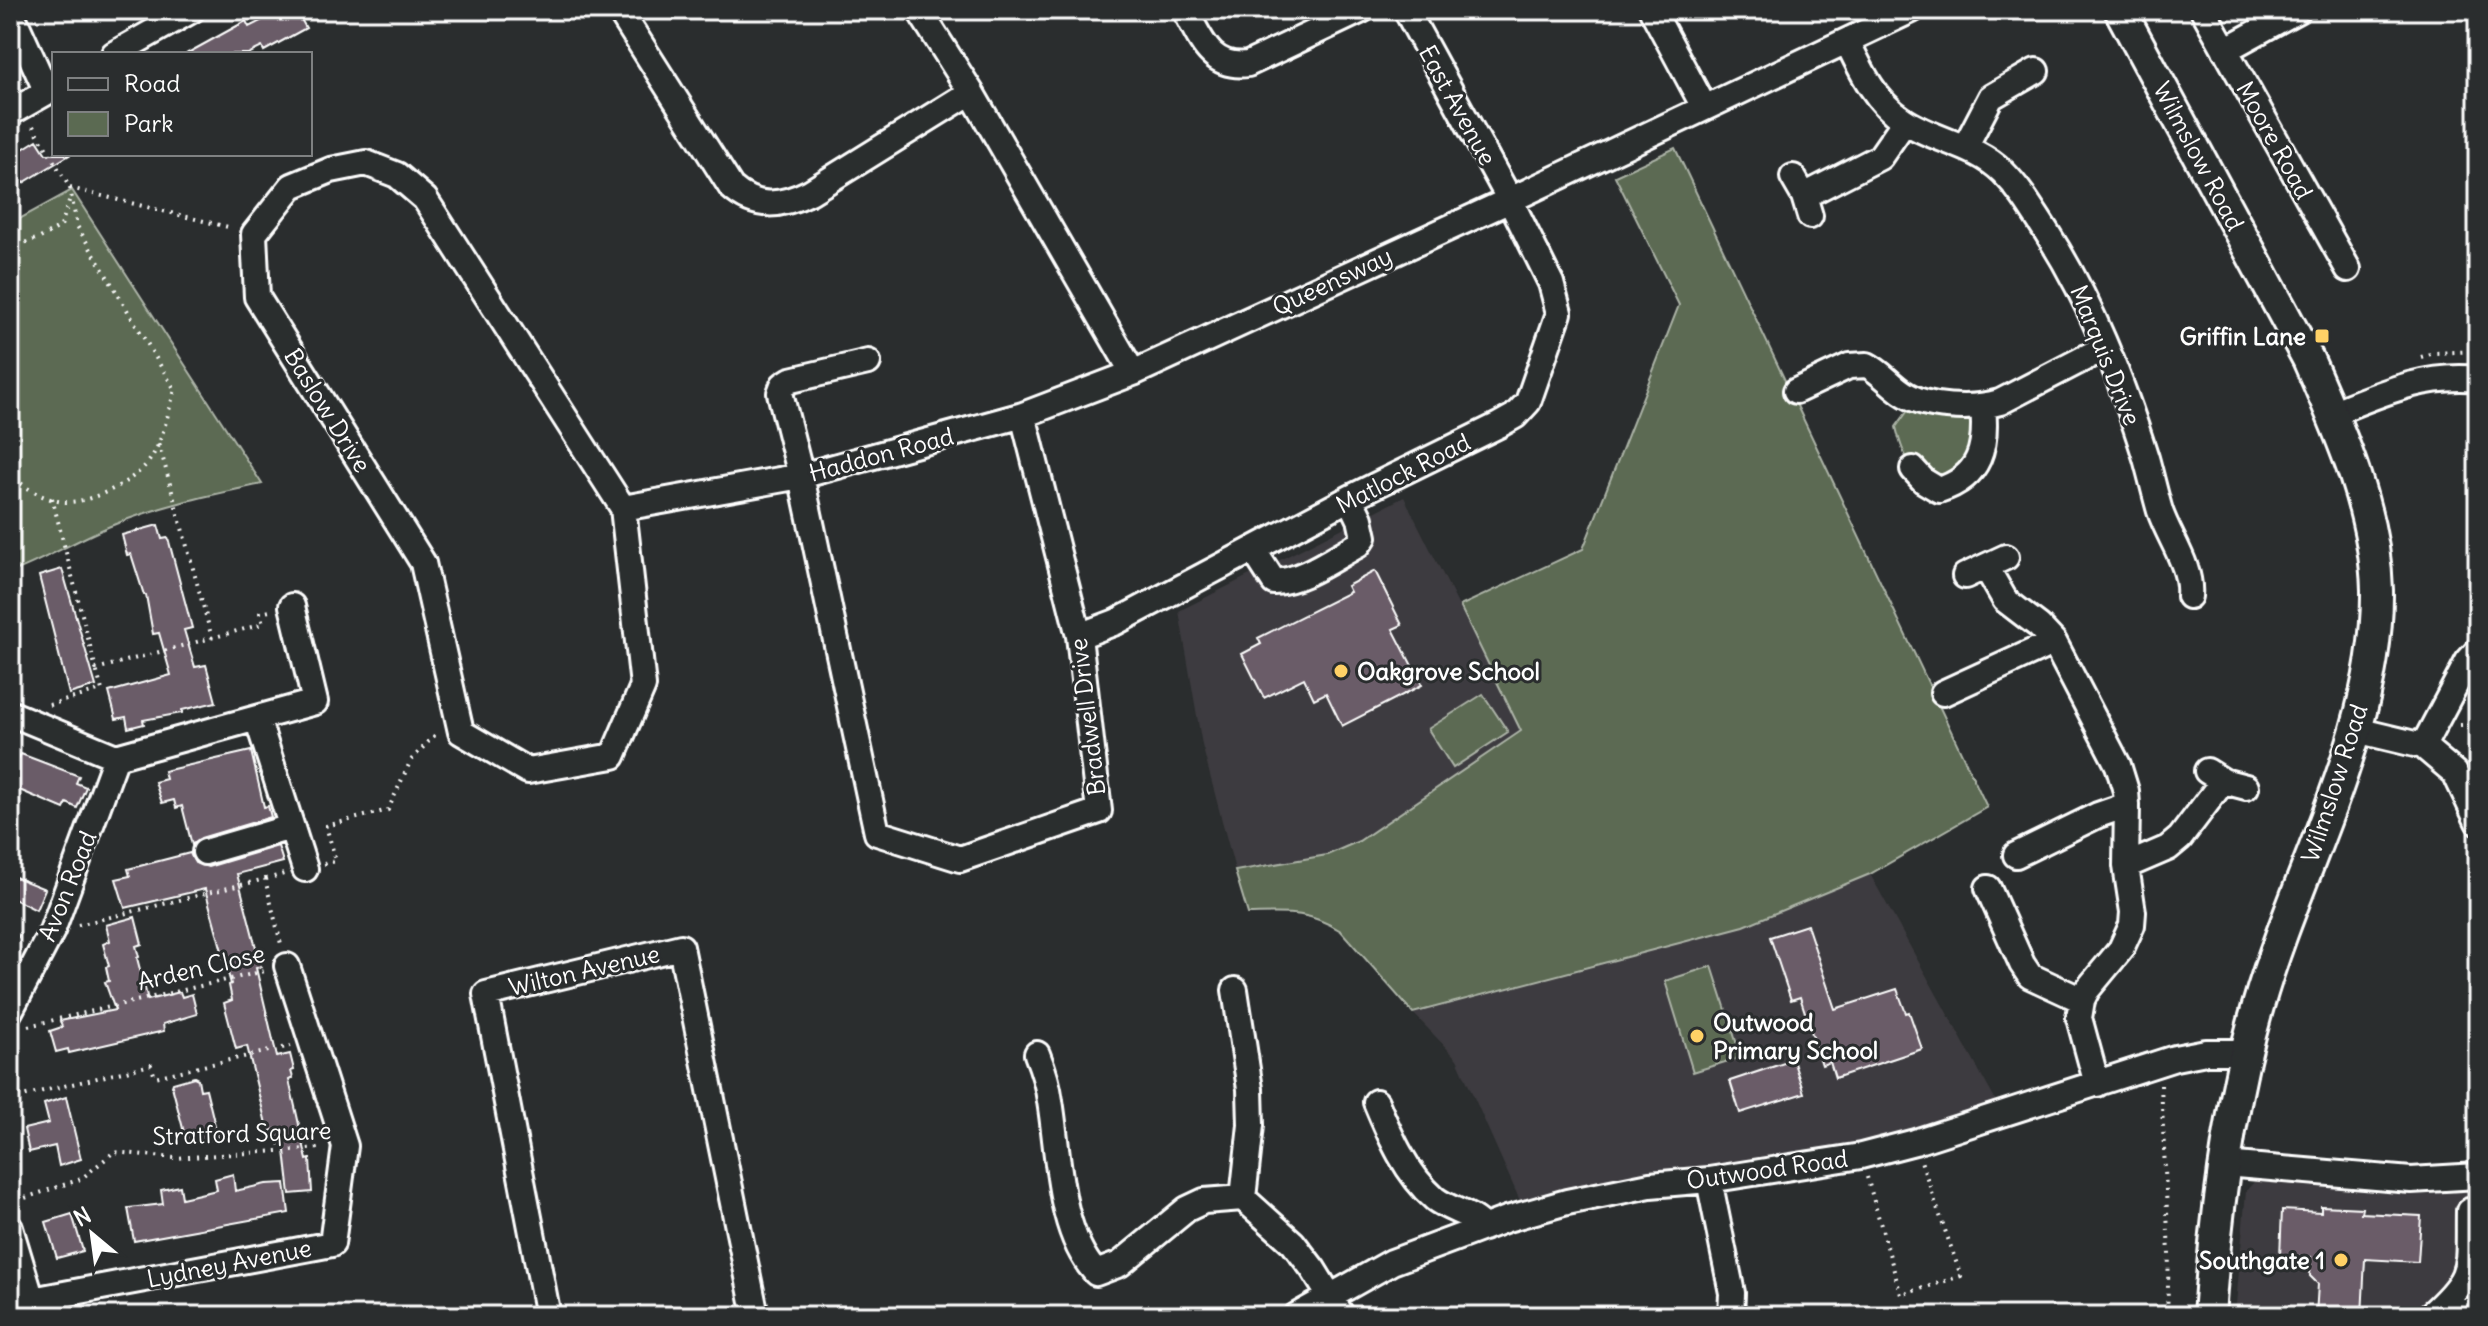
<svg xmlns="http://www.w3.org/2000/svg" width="2488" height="1326" viewBox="0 0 2488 1326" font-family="Delius,sans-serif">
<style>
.built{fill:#3d3b3f}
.green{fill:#5b6a52;stroke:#adb4a8;stroke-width:2}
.building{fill:#6a5b67;stroke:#fff;stroke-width:2}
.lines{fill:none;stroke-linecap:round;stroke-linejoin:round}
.minor-casing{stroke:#fff;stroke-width:30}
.major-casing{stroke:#fff;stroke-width:36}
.path{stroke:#fff;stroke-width:4;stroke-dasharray:2 6;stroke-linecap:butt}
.minor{stroke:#2a2d2e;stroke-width:24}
.major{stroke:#2a2d2e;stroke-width:30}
.poi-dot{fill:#ffd166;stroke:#2a2d2e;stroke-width:3}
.labels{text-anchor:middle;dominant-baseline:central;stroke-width:6;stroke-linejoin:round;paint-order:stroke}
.street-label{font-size:24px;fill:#fff;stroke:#2a2d2e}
.poi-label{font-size:24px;font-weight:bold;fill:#fff;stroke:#2a2d2e;text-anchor:end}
</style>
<rect width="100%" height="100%" fill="#2a2d2e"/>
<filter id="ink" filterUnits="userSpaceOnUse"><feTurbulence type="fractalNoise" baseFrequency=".0125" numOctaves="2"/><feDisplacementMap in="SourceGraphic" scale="16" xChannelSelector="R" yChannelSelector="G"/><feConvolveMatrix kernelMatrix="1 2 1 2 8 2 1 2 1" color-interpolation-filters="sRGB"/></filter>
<g filter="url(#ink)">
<path class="built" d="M 1404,497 L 1521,730 L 1359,841 L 1327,855 L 1235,870 L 1202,745 L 1179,611 Z
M 1870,874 L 2003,1114 L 1878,1151 L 1525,1212 L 1457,1059 L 1413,1013 L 1744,926 Z
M 2254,1182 L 2418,1188 L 2478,1184 L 2478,1316 L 2235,1316 L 2246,1191 Z"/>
<path class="green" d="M 1675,148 L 1987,807 L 1870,874 L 1744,926 L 1413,1013 L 1341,931 C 1307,910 1286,913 1248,914 L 1235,871 L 1327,855 L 1359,841 L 1521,731 L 1460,606 L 1583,549 L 1679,305 L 1615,176 Z
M 72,190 L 262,484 C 211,495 161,505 113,525 C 78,539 46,559 12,572 L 10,224 Z
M 1923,401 L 1965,408 L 1986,430 L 1952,486 C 1914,469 1906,470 1896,427 L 1907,412 Z
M 1483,694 L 1508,732 L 1453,768 L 1428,729 Z
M 1712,966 L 1741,1057 L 1693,1072 L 1665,981 Z"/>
<path class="building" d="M 282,10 L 296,10 L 306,28 L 264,51 L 262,47 L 248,54 L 186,54 L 246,21 L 249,27 Z
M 37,140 L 46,154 L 71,154 L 10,191 L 10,157 Z
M 158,525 L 162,539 L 168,538 L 192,628 L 184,630 L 195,667 L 206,665 L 216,702 L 182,710 L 182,713 L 143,720 L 144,724 L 128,728 L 126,717 L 116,719 L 109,692 L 171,675 L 159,633 L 153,634 L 146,595 L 144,595 L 131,554 L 127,555 L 122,535 Z
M 62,569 L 96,686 L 69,694 L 39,576 Z
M 1375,571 L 1402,625 L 1393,629 L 1422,685 L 1342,726 L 1326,693 L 1314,699 L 1304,678 L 1264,698 L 1242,654 L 1261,644 L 1258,638 L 1350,592 L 1347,586 Z
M 251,751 L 264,807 L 268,806 L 271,817 L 201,838 L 192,845 L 182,806 L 176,808 L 174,800 L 162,803 L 155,782 L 166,779 L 164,771 Z
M 21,754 L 79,776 L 76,783 L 86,787 L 77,808 L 67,803 L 64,809 L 10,786 L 10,756 L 18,759 Z
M 278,846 L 283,862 L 237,874 L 261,967 L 256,968 L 277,1057 L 290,1054 L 294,1070 L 291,1071 L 293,1078 L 289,1080 L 307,1160 L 310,1159 L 312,1192 L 290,1194 L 284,1142 L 279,1144 L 276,1129 L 268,1132 L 247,1046 L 236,1049 L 224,1003 L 232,1000 L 229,985 L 231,984 L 205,889 L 125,908 L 116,879 L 130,876 L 128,869 L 190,853 L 195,863 L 208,867 Z
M 10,875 L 45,889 L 36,910 L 10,897 Z
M 135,917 L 142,944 L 136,946 L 139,957 L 137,958 L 148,1000 L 180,992 L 182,997 L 192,994 L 197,1014 L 163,1024 L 164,1031 L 69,1053 L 68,1049 L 56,1052 L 50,1031 L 62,1027 L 60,1021 L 115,1010 L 105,982 L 109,981 L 106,967 L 109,966 L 103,944 L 110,941 L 106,925 Z
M 1807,925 L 1835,1009 L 1897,989 L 1906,1013 L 1909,1012 L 1922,1049 L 1835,1078 L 1830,1062 L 1822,1065 L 1800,997 L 1791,1000 L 1770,937 Z
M 1793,1060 L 1804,1093 L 1740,1113 L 1730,1081 Z
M 194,1077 L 198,1079 L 200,1090 L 206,1089 L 218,1138 L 187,1144 L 172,1086 L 173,1083 Z
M 66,1097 L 81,1159 L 59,1166 L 55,1146 L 29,1152 L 24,1129 L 49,1123 L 44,1104 Z
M 233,1174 L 235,1191 L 266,1184 L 285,1183 L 289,1213 L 134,1241 L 128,1208 L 163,1204 L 161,1190 L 180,1186 L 182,1198 L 217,1190 L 215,1179 Z
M 2321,1206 L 2362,1208 L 2361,1213 L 2421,1216 L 2418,1262 L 2365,1259 L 2362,1316 L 2316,1316 L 2318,1284 L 2310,1276 L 2311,1257 L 2280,1256 L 2282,1210 L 2321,1212 Z
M 72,1214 L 83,1251 L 57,1258 L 46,1222 Z"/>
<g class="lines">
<defs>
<path id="minor" d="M 10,10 L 47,92
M 619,10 L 731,187 C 756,210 782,206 810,192 L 971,92
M 919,10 L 971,92 L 1133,373 L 1510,200 L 1912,10
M 1185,10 C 1201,39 1210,69 1248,64 L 1362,10
M 1652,10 L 1704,107
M 2203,10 L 2348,269
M 1847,41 C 1861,70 1874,100 1902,119 C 1933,141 1975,144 2003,172 C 2021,190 2033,211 2046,231 C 2091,301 2121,379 2146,458 C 2151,476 2155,494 2160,511 C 2169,538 2192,567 2189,596
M 2225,50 L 2298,10
M 114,54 L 192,10
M 10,113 L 54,88
M 1965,147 L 1991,97 L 2036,71
M 366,163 L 397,175 L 425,199 L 623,508 L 643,686 L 613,756 L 528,771 L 461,732 L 423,563 L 257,297 L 254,234 L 292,186 L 331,170 Z
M 1793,177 L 1804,196 L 1810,216
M 1804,196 L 1880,157 L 1905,121
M 868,362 L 791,380 L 783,385 L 780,393 L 801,476 L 877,833 L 960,859 L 1099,811 L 1079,636 L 1023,415
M 1796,391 L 1849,366 L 1867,365 C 1881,372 1890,384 1902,392 C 1926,409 1973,410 2000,402 L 2106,347
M 2332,413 C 2380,394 2425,373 2478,379
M 1913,469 L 1924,481 L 1939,490 C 1981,477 1987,446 1983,407
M 623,508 L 801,476 L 1023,415 L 1133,373
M 1254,551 L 1274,582 C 1303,581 1333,558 1358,545 L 1364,537 L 1360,519 L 1350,498
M 1986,567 L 2005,600 L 2039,626 L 2054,642 L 2118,765 L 2126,791 L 2127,805 L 2126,866 L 2133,912 L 2132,925 L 2121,949 L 2087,990 L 2082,1000 L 2079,1018 L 2097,1084
M 1965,576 L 2006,557
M 1079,636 L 1116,622 L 1350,498 L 1499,425 L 1515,416 L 1528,402 L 1559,313 L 1551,283 L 1510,200 L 1406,10
M 1943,693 L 2054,642
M 10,713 L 116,757
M 257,718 L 315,702 L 292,606
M 2356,730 L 2423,746 L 2455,773 L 2478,822
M 2423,746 L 2468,661 L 2478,650
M 2207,771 L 2223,781 L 2246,787
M 205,852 L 291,827
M 2016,855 L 2098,815 L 2127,805
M 2126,866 L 2168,848 L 2180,838 L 2223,781
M 1988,888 L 2022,964 L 2030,976 L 2082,1000
M 1235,990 L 1250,1089 L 1251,1125 L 1243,1198
M 10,1011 L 52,931 L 116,757 L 257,718 L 305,869
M 1037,1054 C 1043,1069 1048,1085 1050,1101 C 1059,1155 1058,1231 1096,1273 L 1120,1264 L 1187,1209 L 1204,1201 L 1243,1198 L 1293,1243 L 1313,1269 L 1342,1316
M 1376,1102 C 1390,1136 1406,1174 1435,1199 C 1451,1211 1470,1212 1484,1228
M 2225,1164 L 2411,1180 L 2478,1176
M 1709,1180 L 1732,1293 L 1731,1316
M 10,1228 L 36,1314
M 32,1300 L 332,1244 L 345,1146 L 287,966
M 2446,1301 L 2456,1311 L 2478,1311
M 548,1316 L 486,994 L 681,947 L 756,1316
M 1296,1316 L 1392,1262 L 1507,1219 L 1567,1202 L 1650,1185 L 1709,1180 L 1861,1156 L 1915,1142 L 2175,1058 L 2206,1052 L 2247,1052
M 2429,1316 C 2475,1275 2468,1269 2469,1211"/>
<path id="major" d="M 2120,10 L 2308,359 C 2340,432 2375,510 2377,590 C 2379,732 2296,872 2258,1006 C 2229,1106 2216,1213 2209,1316"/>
</defs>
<use href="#minor" class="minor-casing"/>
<use href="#major" class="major-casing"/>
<path class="path" d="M 33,126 L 70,188 L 232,228
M 10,247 L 40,238 L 61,226 L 70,198
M 2421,357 L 2434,353 L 2478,351
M 159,444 L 212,638
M 10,472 C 20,487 50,503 69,502 C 96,501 140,479 153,455 C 164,436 168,411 175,390 L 77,226 L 70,188
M 52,498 L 96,669 L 263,624 L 260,613 L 270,611
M 49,705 L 102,690 L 96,669
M 2460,725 L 2478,724
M 324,864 L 336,861 L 326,826 L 388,810 L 411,760 L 438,732
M 266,879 L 284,874
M 78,925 L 265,879 L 281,944
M 10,933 L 23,938
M 28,1026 L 265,971
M 2161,1085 L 2169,1254 L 2167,1316
M 10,1099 L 151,1065 L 155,1077 L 291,1046
M 1867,1177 L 1901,1295 L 1961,1276 L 1921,1161
M 10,1203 L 81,1179 L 114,1152 L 175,1158 L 321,1148"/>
<use href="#minor" class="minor"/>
<use href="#major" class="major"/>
</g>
</g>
<g class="poi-dot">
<rect x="2314" y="328" width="16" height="16" rx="4"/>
<circle cx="1341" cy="671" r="8"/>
<circle cx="1697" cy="1036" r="8"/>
<circle cx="2341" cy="1260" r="8"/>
</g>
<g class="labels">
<g class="street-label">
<text transform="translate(1458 105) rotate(61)">East Avenue</text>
<text transform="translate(2275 140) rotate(61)">Moore Road</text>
<text transform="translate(2199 156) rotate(62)">Wilmslow Road</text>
<text transform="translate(1332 281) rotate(-25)">Queensway</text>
<text transform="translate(2106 355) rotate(68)">Marquis Drive</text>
<text transform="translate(328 410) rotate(58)">Baslow Drive</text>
<text transform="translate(881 454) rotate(-15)">Haddon Road</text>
<text transform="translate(1403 473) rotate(-27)">Matlock Road</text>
<text transform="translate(1087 717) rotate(-97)">Bradwell Drive</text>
<text transform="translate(2334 783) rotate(-72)">Wilmslow Road</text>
<text transform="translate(67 886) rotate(-68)">Avon Road</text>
<text transform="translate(201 967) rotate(-13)">Arden Close</text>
<text transform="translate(584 970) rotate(-13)">Wilton Avenue</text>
<text transform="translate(242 1133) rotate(-2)">Stratford Square</text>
<text transform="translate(1767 1169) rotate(-8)">Outwood Road</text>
<text transform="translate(229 1263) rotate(-11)">Lydney Avenue</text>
</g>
<g class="poi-label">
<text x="2306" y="336">Griffin Lane</text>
<text x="1357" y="671" text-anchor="start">Oakgrove School</text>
<text x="1713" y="1022" text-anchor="start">Outwood<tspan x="1713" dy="28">Primary School</tspan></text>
<text x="2325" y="1260">Southgate 1</text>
</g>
</g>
<rect width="2488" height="1326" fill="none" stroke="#2a2d2e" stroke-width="40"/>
<rect x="20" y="20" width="2448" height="1286" fill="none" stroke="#fff" stroke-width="3" filter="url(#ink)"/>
<rect x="52" y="52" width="260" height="104" fill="#2a2d2e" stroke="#7f8182" stroke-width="2"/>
<rect x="68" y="78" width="40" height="12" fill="#2a2d2e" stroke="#7f8182" stroke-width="2"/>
<text x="124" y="92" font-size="24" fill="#ffffff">Road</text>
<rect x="68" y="112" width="40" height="24" fill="#5b6a52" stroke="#7f8182" stroke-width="2"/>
<text x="124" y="132" font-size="24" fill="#ffffff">Park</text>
<g transform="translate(92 1234) rotate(331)" stroke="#2a2d2e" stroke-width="6" paint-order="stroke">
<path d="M0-6L14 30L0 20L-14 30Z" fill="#ffffff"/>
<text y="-12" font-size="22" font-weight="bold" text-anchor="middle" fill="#ffffff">N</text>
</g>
</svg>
